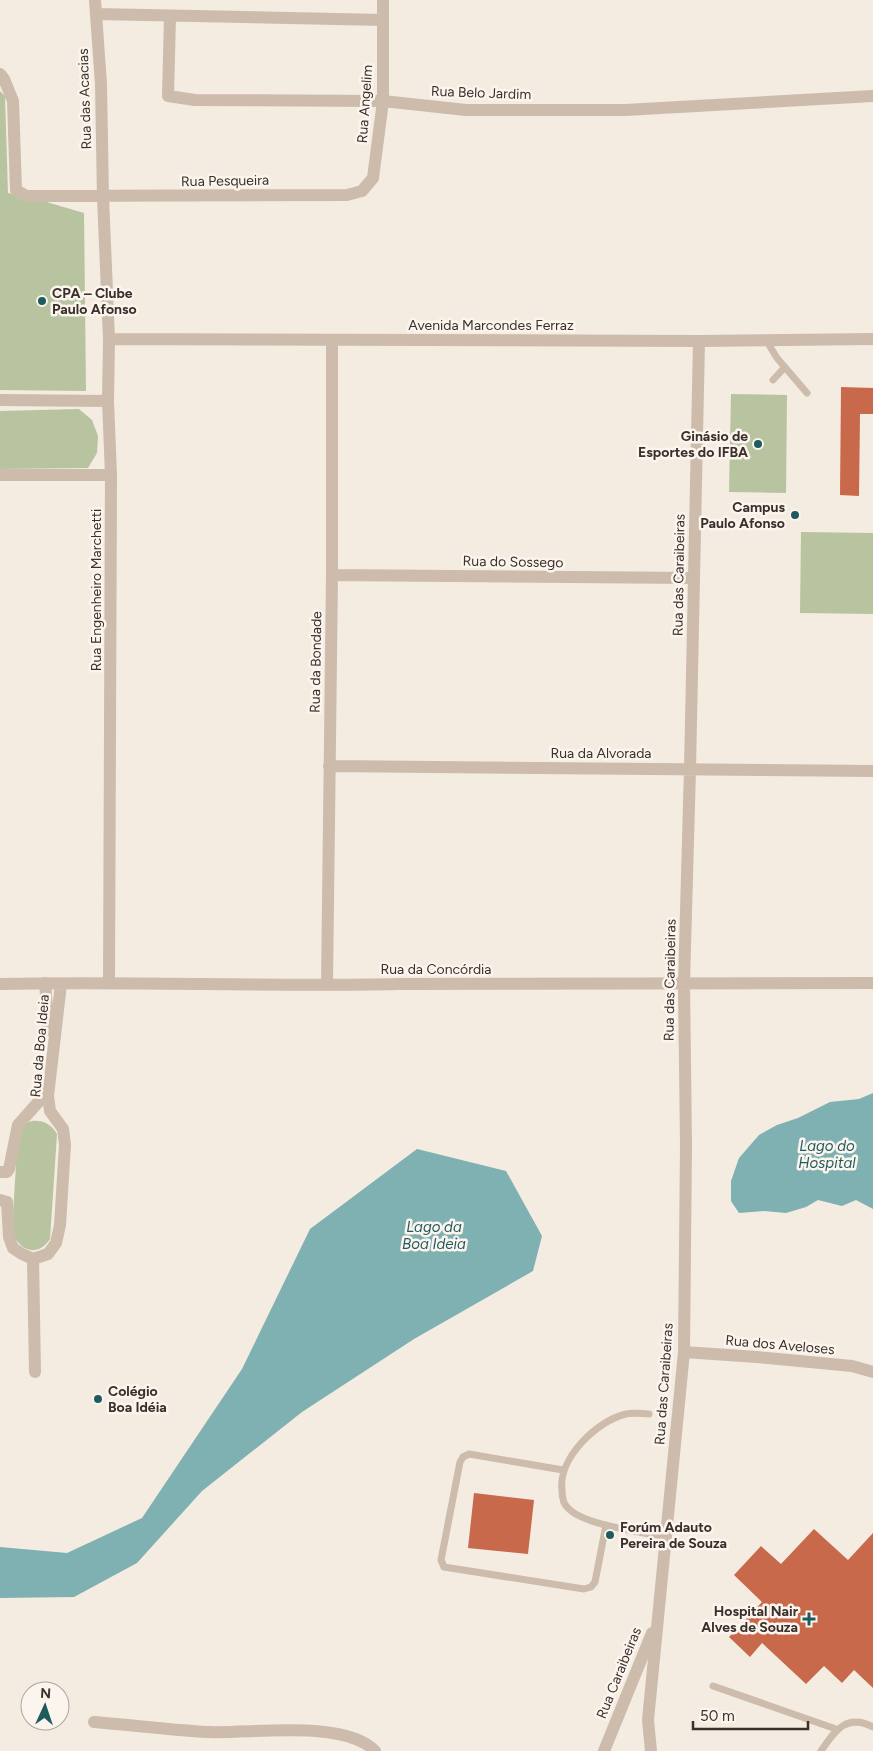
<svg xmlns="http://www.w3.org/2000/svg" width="873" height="1751" viewBox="0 0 873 1751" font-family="Figtree,sans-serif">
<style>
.green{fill:#b8c4a0}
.water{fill:#7fb0b2}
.building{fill:#c8694b}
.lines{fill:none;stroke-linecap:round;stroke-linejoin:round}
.service{stroke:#cdbbac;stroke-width:7}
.minor{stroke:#cdbbac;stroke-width:12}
.poi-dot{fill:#1f5a5e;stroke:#fbf5ee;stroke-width:2}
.labels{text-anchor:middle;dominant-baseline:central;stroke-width:5;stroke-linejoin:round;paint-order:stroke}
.street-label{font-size:14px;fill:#3b302b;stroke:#fbf5ee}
.poi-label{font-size:14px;font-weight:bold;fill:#3b302b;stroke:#fbf5ee;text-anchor:start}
.water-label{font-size:15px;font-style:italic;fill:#1f5a5e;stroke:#fbf5ee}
</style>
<rect width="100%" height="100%" fill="#f4ebe1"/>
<path class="green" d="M 0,91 L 5,96 L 8,193 L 26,196 L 84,213 L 86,391 L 0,390 Z
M 731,394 L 787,395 L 786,493 L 729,492 Z
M 79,409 L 92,420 L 98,436 L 97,453 L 88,468 L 0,469 L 0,411 Z
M 801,532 L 873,533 L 873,614 L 800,613 Z
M 32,1121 C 43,1120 51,1124 57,1134 L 50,1239 C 37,1258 19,1251 12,1231 L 18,1131 L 26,1123 Z"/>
<path class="water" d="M 873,1093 L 873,1209 L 856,1200 L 842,1206 L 818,1200 L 806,1207 L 786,1213 L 764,1211 L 739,1213 L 731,1201 L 731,1181 L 739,1158 L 759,1135 L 777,1125 L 798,1118 L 830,1102 L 859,1099 Z
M 417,1149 L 506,1171 L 542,1236 L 533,1271 L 414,1339 L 302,1412 L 202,1491 L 137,1563 L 74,1597 L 0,1598 L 0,1547 L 67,1553 L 142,1518 L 242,1369 L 310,1229 Z"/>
<path class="building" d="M 841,387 L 873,388 L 873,414 L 860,414 L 859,496 L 840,495 Z
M 474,1493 L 534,1500 L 528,1554 L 468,1548 Z
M 814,1529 L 848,1560 L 873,1533 L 873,1688 L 854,1670 L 842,1683 L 824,1666 L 806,1684 L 762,1643 L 750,1657 L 729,1637 L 762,1602 L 734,1575 L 761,1546 L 781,1564 Z"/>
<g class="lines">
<path class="service" d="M 766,340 L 777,358 L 807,393
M 773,380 L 785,367
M 649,1414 C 642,1414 633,1412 626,1414 C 596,1421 558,1459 562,1490 C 562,1497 563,1504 568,1508 C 583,1525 642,1532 665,1537
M 563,1470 L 469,1454 L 463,1457 L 460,1462 L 441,1560 L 444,1567 L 584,1589 L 591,1587 L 595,1582 L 606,1525
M 713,1686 L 836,1729
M 821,1751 C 835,1731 846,1713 873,1727"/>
<path class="minor" d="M 95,0 L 101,84 L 103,197 L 109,339 L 108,401 L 111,475 L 109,983
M 96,14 L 383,20
M 170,16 L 168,96 L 195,100 L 383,101 L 466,110 L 625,110 L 873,96
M 0,74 L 4,79 L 13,101 L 16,190 L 26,196 L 347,195 L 362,191 L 373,178 L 383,101 L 383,0
M 109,339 L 699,341 L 873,339
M 0,400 L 108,401
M 0,475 L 111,475
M 332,575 L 694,578
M 329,766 L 873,771
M 45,983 L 48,1020 L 47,1030
M 0,984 C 133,981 266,987 399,984 L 873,983
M 327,985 L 332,575 L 332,340
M 0,1172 L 7,1172 L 9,1169 L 18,1125 L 41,1099 L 42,1085
M 0,1200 L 7,1202 L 9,1237 L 13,1248 L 22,1254 L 33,1259 L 48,1254 L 56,1243 L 60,1225 L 65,1145 L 63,1129 L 50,1111 L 48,1096 L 61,984
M 33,1259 L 35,1372
M 684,1352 L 757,1357 L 852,1366 L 873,1372
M 94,1722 C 132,1725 170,1730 208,1732 C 251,1734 344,1719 375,1751
M 604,1751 L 652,1633
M 651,1751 L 648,1720 L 684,1352 L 686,1144 L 684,983 L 690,769 L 699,341"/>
</g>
<g class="poi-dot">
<circle cx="42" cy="301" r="5"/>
<circle cx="758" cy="444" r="5"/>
<circle cx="795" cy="515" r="5"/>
<circle cx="98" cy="1399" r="5"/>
<circle cx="610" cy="1535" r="5"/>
<path d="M806.5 1611.5h5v5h5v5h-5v5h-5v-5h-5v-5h5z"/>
</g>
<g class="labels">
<g class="street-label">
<text transform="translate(481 93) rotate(2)">Rua Belo Jardim</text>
<text transform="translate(85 99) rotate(-92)">Rua das Acacias</text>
<text transform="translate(365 104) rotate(-86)">Rua Angelim</text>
<text transform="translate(225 181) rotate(-1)">Rua Pesqueira</text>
<text x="491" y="325">Avenida Marcondes Ferraz</text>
<text transform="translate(513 562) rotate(1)">Rua do Sossego</text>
<text transform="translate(679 575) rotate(-89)">Rua das Caraibeiras</text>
<text transform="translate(96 590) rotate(-90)">Rua Engenheiro Marchetti</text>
<text transform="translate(316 662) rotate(-89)">Rua da Bondade</text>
<text x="601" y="753">Rua da Alvorada</text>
<text x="436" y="969">Rua da Concórdia</text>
<text transform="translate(670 980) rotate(-89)">Rua das Caraibeiras</text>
<text transform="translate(40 1046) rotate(-85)">Rua da Boa Ideia</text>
<text transform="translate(780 1345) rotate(5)">Rua dos Aveloses</text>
<text transform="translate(664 1384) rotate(-86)">Rua das Caraibeiras</text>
<text transform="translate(619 1673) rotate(-68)">Rua Caraibeiras</text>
</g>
<g class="poi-label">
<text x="52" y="293">CPA – Clube<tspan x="52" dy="16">Paulo Afonso</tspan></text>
<text x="748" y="436" text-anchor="end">Ginásio de<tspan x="748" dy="16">Esportes do IFBA</tspan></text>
<text x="785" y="507" text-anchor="end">Campus<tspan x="785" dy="16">Paulo Afonso</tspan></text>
<text x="108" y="1391">Colégio<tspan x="108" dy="16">Boa Idéia</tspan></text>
<text x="620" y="1527">Forúm Adauto<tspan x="620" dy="16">Pereira de Souza</tspan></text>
<text x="798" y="1611" text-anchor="end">Hospital Nair<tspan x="798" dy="16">Alves de Souza</tspan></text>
</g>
<g class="water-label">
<text x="827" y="1146">Lago do<tspan x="827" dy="17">Hospital</tspan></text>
<text x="434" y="1227">Lago da<tspan x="434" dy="17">Boa Ideia</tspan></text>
</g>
</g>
<g transform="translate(45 1706) rotate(3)"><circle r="24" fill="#fbf5ee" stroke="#aea6a0"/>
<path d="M0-4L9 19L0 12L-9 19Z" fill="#1f5a5e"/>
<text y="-8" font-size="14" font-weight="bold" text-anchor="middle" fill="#3b302b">N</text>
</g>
<path d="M693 1721v8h115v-8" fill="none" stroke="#3b302b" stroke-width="2.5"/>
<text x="700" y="1721" font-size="15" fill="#3b302b" stroke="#fbf5ee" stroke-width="4" paint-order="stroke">50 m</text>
</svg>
